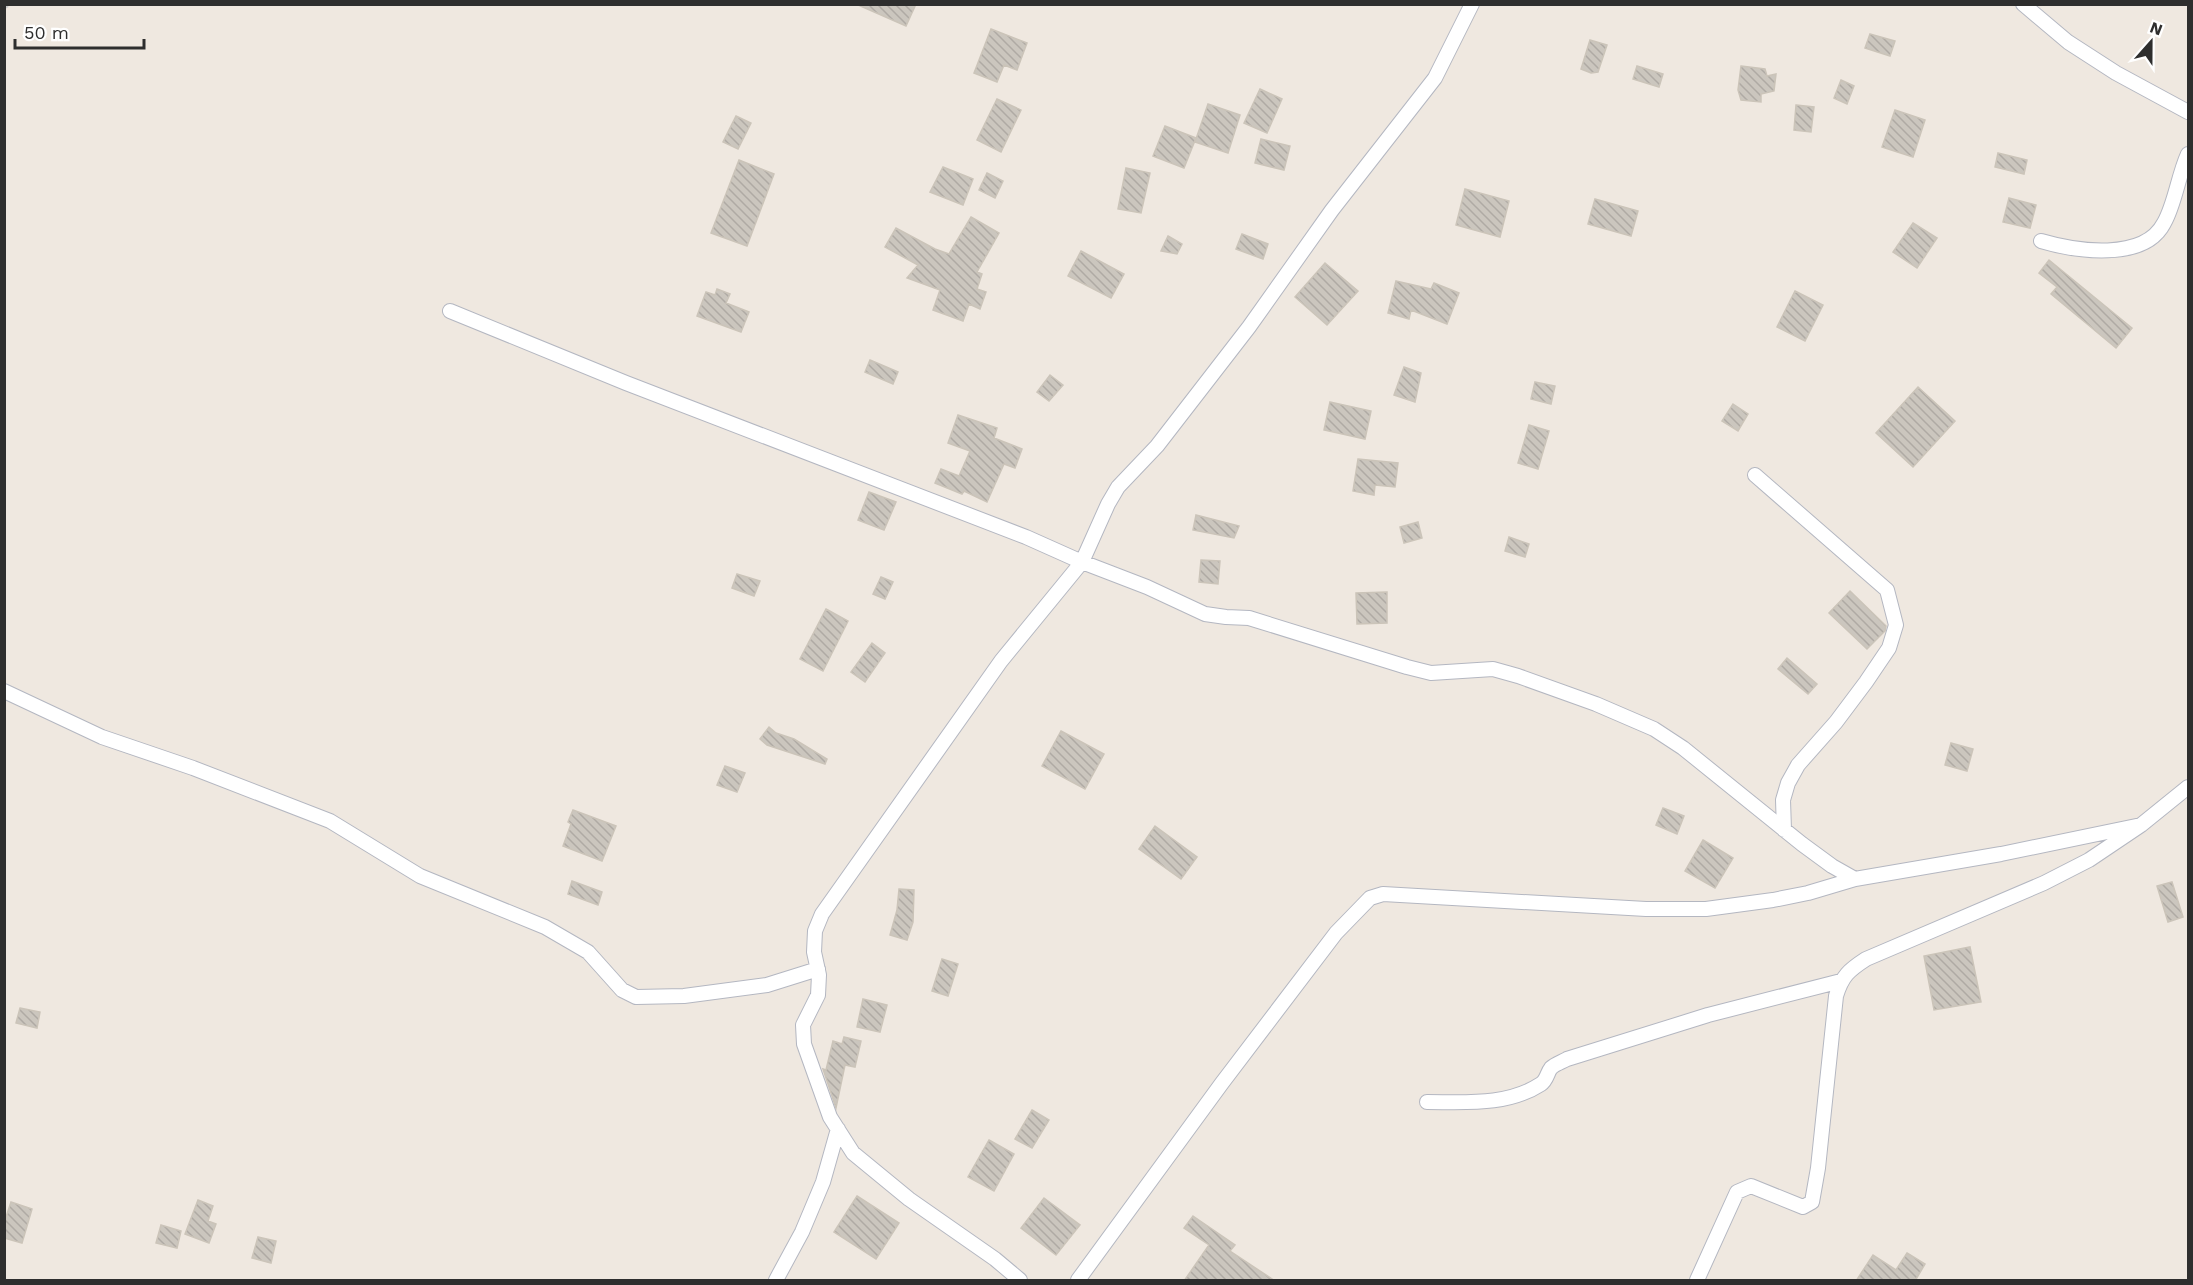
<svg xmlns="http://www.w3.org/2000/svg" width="2193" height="1285" viewBox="0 0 2193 1285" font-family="'Work Sans',sans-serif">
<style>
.building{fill:url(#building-back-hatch);stroke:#cbc4b9;stroke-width:1.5}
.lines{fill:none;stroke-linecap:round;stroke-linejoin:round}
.street-casing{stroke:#b4b7c1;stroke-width:16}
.path{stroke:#c9c9c9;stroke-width:3;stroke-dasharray:4.5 3;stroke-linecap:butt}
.street{stroke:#fff;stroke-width:14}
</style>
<defs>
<pattern id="building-back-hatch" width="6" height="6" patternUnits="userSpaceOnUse" patternTransform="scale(1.5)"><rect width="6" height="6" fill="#cbc6be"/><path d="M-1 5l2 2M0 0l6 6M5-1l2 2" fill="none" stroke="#afaaa4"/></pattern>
</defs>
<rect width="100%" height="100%" fill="#efe8e0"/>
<path class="building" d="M 856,4 L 916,4 L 906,26 Z
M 991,29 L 1027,43 L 1017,70 L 1004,65 L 997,82 L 974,73 Z
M 1870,34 L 1895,41 L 1890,56 L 1865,48 Z
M 1590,40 L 1607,45 L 1598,72 L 1591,73 L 1581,69 Z
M 1637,66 L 1663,74 L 1659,87 L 1633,79 Z
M 1741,66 L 1765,69 L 1767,76 L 1776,74 L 1774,91 L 1761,94 L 1761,102 L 1741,100 L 1738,90 Z
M 1841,80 L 1854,86 L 1847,104 L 1834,98 Z
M 1260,89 L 1282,99 L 1267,133 L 1244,123 Z
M 997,99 L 1021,110 L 1001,152 L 977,140 Z
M 1208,104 L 1240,115 L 1228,153 L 1195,142 Z
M 1796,105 L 1814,107 L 1811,132 L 1794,130 Z
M 1895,110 L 1925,120 L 1913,157 L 1882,147 Z
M 736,116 L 751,123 L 738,149 L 723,142 Z
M 1165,126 L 1196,138 L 1184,168 L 1153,156 Z
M 1261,139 L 1290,146 L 1284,170 L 1255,163 Z
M 1998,153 L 2027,160 L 2024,174 L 1995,167 Z
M 739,160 L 774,174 L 747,246 L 711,233 Z
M 943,167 L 973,179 L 963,205 L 930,192 Z
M 1126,168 L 1150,173 L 1141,213 L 1118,209 Z
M 987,173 L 1003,181 L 995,198 L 979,190 Z
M 1465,189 L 1509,201 L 1500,237 L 1456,225 Z
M 2009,198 L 2036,205 L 2030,228 L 2003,222 Z
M 1595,199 L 1638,211 L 1631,236 L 1588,224 Z
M 971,217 L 999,233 L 977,272 L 982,274 L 977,289 L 986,292 L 980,309 L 969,304 L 963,321 L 933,310 L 940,290 L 907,278 L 918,265 L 885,247 L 896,228 L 935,249 L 949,254 Z
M 1913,223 L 1937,238 L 1917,268 L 1893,252 Z
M 1242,234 L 1268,244 L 1263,259 L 1236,249 Z
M 1168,236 L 1182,244 L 1177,254 L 1161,251 Z
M 1081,251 L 1124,274 L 1111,298 L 1068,276 Z
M 2049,260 L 2132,328 L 2116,348 L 2051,294 L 2057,287 L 2039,273 Z
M 1325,263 L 1358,291 L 1327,325 L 1295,297 Z
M 1396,281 L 1431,289 L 1434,283 L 1459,293 L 1447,324 L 1411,310 L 1409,319 L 1388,313 Z
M 717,289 L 730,294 L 726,303 L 749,312 L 741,332 L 697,316 L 706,292 L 715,295 Z
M 1795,291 L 1823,305 L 1805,341 L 1777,327 Z
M 870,360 L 898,372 L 893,384 L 865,372 Z
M 1404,367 L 1421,373 L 1415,402 L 1394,395 Z
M 1050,375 L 1063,385 L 1049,401 L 1037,392 Z
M 1535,382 L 1555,386 L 1551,404 L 1531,399 Z
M 1918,387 L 1955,421 L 1913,467 L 1876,433 Z
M 1330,402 L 1371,411 L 1365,439 L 1324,430 Z
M 1733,404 L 1748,414 L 1738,431 L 1722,421 Z
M 958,415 L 997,428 L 994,438 L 1022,449 L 1015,468 L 1004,464 L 987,502 L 964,491 L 962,494 L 935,483 L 941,469 L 959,476 L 970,451 L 948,443 Z
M 1529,425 L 1549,431 L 1538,469 L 1518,463 Z
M 1358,459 L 1398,463 L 1395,487 L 1375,485 L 1374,495 L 1353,491 Z
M 869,492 L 896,502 L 884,530 L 858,520 Z
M 1196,515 L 1239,526 L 1234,538 L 1193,530 Z
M 1418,522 L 1422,538 L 1404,543 L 1400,527 Z
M 1509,537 L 1529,544 L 1525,557 L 1505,551 Z
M 1201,560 L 1220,561 L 1218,584 L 1199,582 Z
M 737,574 L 760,581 L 754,596 L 732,588 Z
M 881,577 L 893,582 L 885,599 L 873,594 Z
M 1850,591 L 1886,626 L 1885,631 L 1867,649 L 1829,613 Z
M 1387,592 L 1387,623 L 1357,624 L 1356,593 Z
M 826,609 L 848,621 L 823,671 L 800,659 Z
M 872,643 L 885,653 L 865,682 L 851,672 Z
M 1787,658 L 1817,684 L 1808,694 L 1778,669 Z
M 769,727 L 776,733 L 794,739 L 827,759 L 825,764 L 767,745 L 760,739 Z
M 1061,731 L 1104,754 L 1085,789 L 1042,766 Z
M 1951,743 L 1973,749 L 1967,771 L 1945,765 Z
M 725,766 L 745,773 L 737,792 L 717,785 Z
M 1663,808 L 1684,816 L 1677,834 L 1656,825 Z
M 573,810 L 616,826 L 602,861 L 563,846 L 571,824 L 568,822 Z
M 1155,826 L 1197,857 L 1181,879 L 1139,849 Z
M 1703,840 L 1733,858 L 1715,888 L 1685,871 Z
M 572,881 L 602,892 L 598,905 L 568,894 Z
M 2172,882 L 2183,917 L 2168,922 L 2157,886 Z
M 899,889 L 914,890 L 913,922 L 907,940 L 890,935 L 897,910 Z
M 1970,947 L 1981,1002 L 1934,1010 L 1924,956 Z
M 942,959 L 958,964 L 948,996 L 932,991 Z
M 863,999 L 887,1005 L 880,1032 L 857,1027 Z
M 20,1008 L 40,1012 L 37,1028 L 16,1023 Z
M 844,1037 L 861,1041 L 855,1067 L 845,1065 L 836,1108 L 823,1069 L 826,1070 L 833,1041 L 842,1044 Z
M 1032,1110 L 1049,1120 L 1032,1148 L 1015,1139 Z
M 989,1140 L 1014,1154 L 994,1191 L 968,1177 Z
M 857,1196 L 899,1223 L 876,1259 L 834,1232 Z
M 1044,1198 L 1080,1225 L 1056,1255 L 1021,1228 Z
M 198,1200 L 213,1206 L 208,1221 L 216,1224 L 209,1243 L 185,1234 Z
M 11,1202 L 32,1209 L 22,1243 L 4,1238 L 4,1223 Z
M 1193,1216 L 1235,1245 L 1230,1251 L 1275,1281 L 1184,1281 L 1209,1245 L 1184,1228 Z
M 161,1225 L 181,1231 L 177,1248 L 156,1243 Z
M 258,1237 L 276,1241 L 271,1263 L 252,1258 Z
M 1907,1253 L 1925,1264 L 1915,1281 L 1856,1281 L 1873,1255 L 1896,1270 Z"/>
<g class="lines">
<defs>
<path id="street" d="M 2023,4 L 2068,42 L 2116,73 L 2188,112
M 2041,241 C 2075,251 2144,262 2164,223 C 2175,204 2178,176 2188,154
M 450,311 L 626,383 L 1026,537 L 1082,562 L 1147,587 L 1205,614 L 1226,617 L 1249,618 L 1407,667 L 1431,673 L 1493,669 L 1518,676 L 1596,704 L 1654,729 L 1683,748 L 1802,844 L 1832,866 L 1855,879
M 1755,475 L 1887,590 L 1896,625 L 1889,648 L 1866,682 L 1836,722 L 1798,765 L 1788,783 L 1783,800 L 1784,830
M 4,691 L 102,737 L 193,768 L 330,821 L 420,876 L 545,927 L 588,952 L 622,990 L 636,997 L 684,996 L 767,985 L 818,969
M 1427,1102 C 1466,1102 1507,1106 1541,1084 C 1547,1080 1547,1073 1551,1068 C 1555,1064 1562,1062 1567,1059 L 1708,1015 L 1841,981
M 776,1280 L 802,1232 L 823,1182 L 838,1129
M 1020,1280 L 995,1259 L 909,1199 L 853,1153 L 830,1117 L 804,1044 L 803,1025 L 818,995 L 819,975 L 814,952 L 815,931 L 822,914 L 1001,661 L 1082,562 L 1108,504 L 1118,487 L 1157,446 L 1249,327 L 1332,210 L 1435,78 L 1472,4
M 1078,1280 L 1222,1083 L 1336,933 L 1370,898 L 1383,894 L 1646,909 L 1706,909 L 1773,900 L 1808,893 L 1855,879 L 2001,854 L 2141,825
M 1697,1280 L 1737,1192 L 1751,1186 L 1803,1207 L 1812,1202 L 1818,1168 L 1836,996 C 1842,976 1849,970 1866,959 L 2044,883 L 2089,860 L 2141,825 L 2188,787"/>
</defs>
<use href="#street" class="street-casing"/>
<path class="path" d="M 4,8 L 11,4"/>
<use href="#street" class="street"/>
</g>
<rect width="2193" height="1285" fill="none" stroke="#2e2e2e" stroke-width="12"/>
<g transform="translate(2151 42) rotate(21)" stroke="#ffffff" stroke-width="4.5" paint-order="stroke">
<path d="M0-4.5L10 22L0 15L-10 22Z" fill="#2e2e2e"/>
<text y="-9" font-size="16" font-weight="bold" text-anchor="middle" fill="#2e2e2e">N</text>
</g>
<path d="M15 39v9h129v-9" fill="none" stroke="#2e2e2e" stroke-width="3"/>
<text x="24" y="39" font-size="18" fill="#2e2e2e" stroke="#ffffff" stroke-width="4.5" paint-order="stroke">50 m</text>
</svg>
